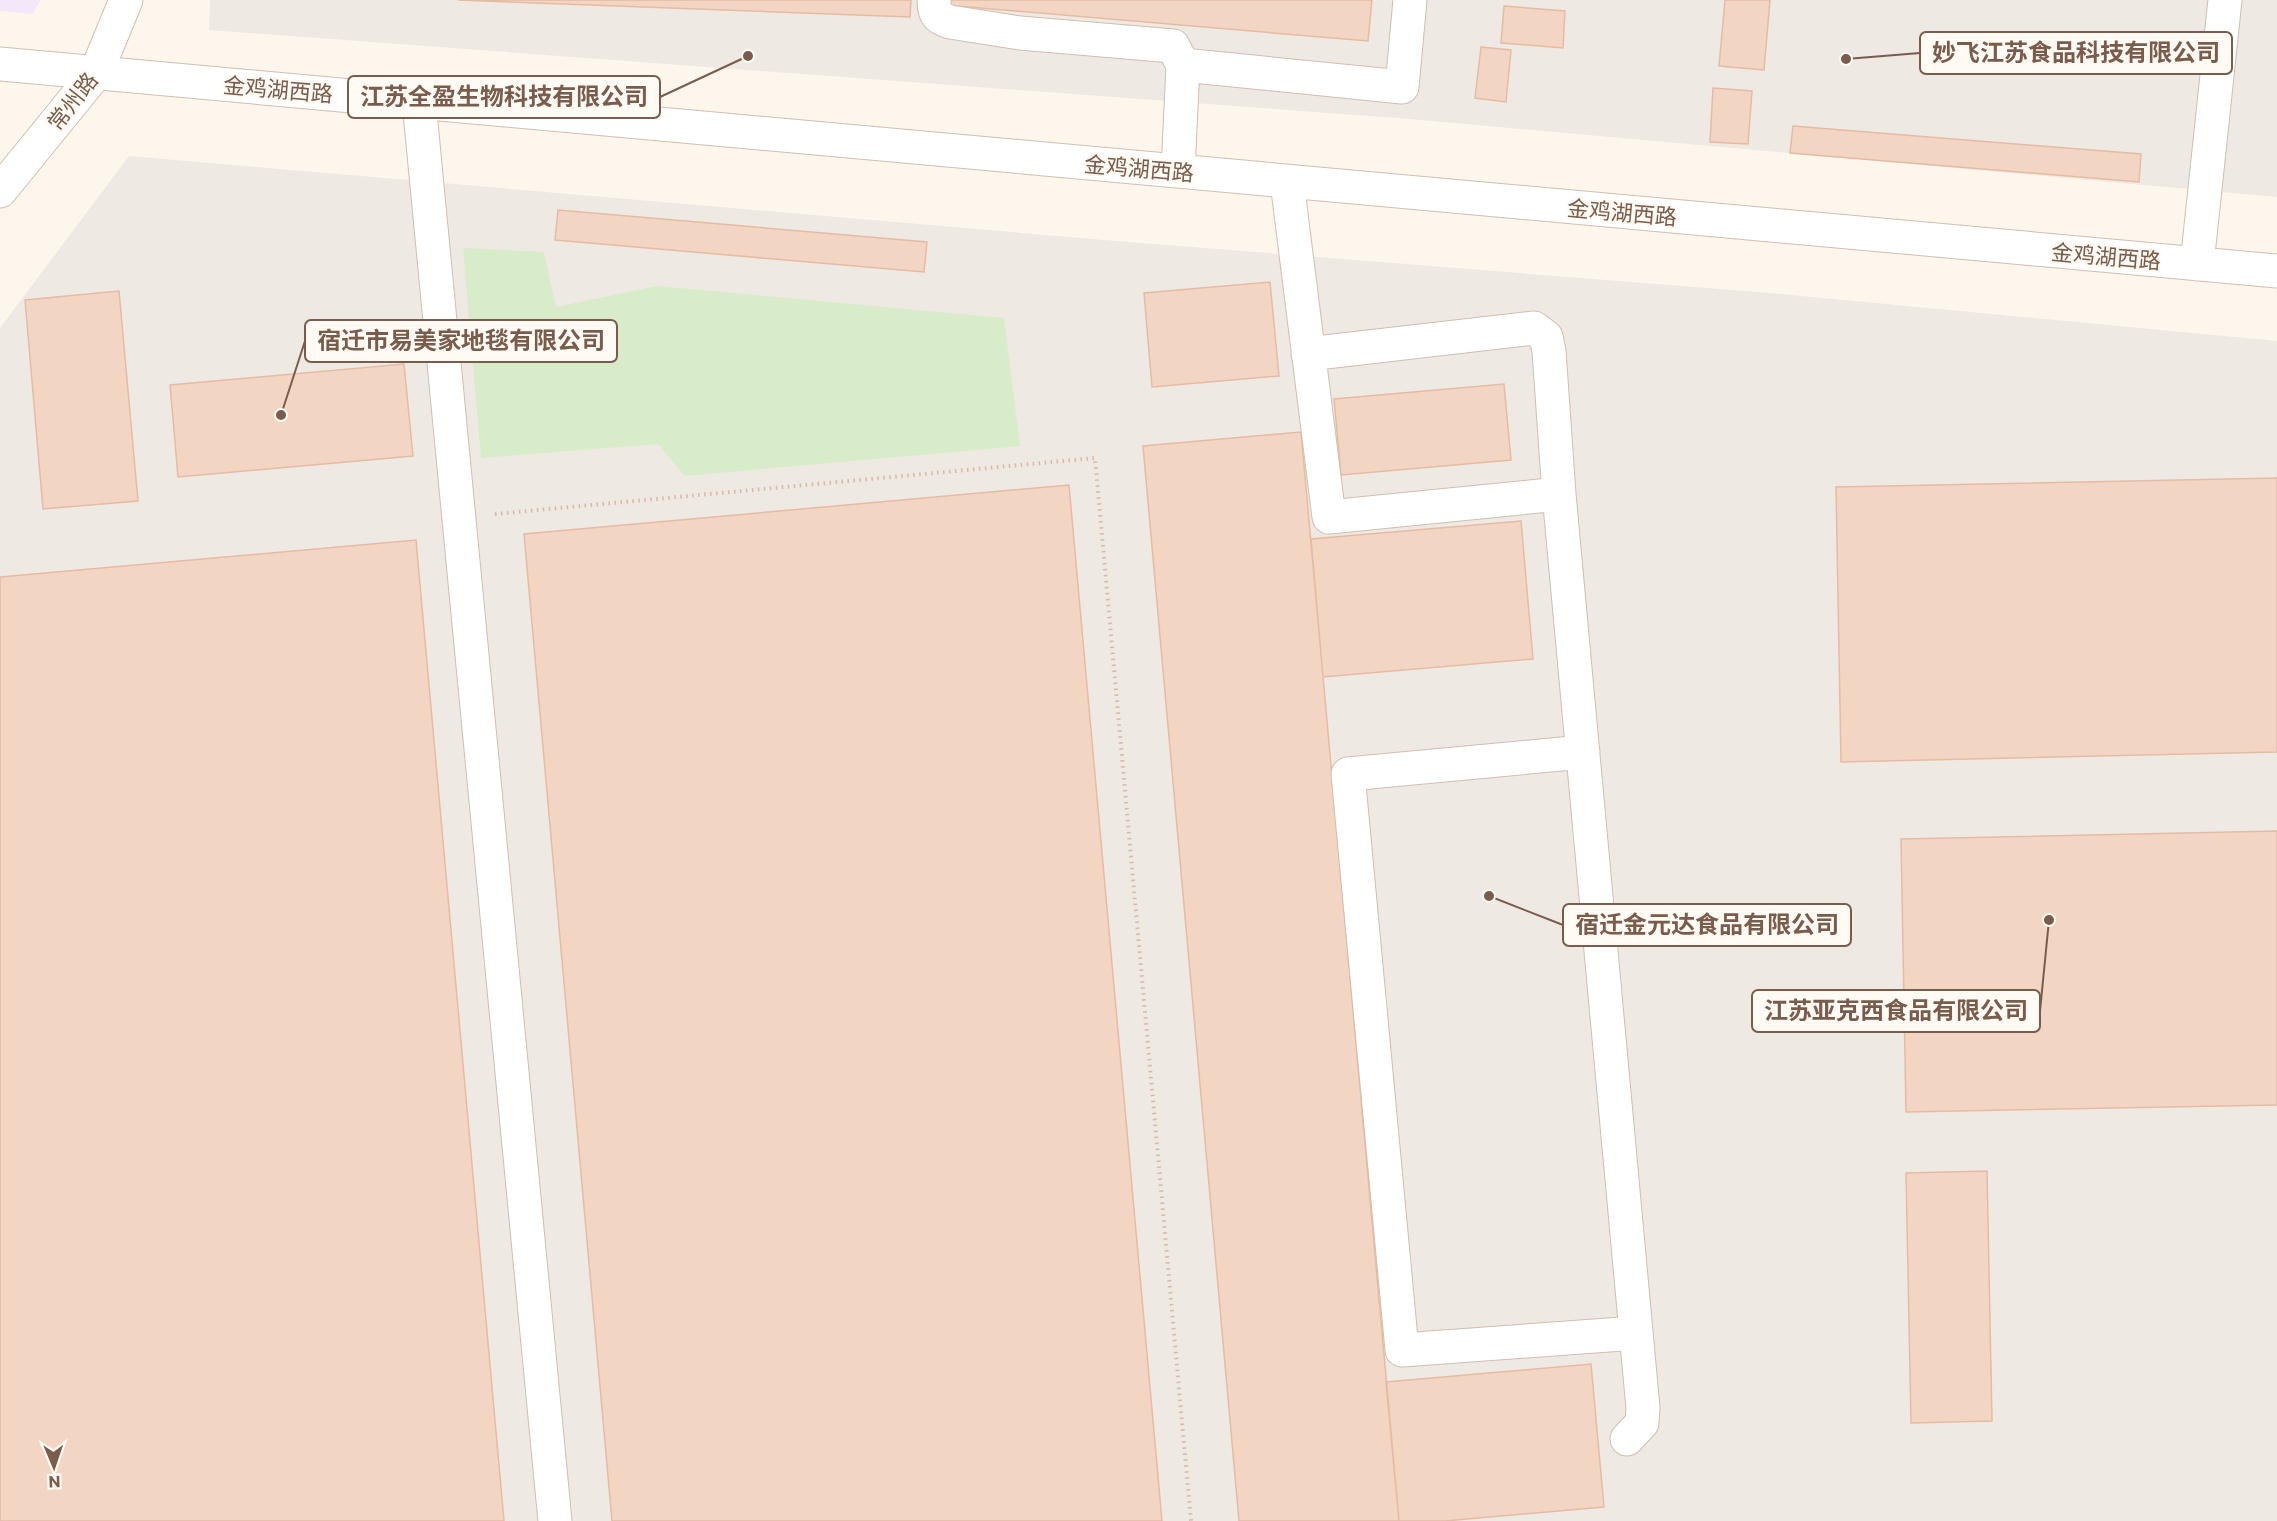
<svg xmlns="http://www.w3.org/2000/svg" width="2277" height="1521" viewBox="0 0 2277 1521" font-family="Commissioner,'Noto Sans SC',sans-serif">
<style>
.industrial{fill:#efe9e4}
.education{fill:#f3e8fa}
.green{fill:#d8ecc9}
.building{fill:#f3d5c3;stroke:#e6bba3;stroke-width:1.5}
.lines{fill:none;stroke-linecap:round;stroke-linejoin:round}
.minor-casing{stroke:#d1beb0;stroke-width:35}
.path{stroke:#d9b8a5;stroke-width:4;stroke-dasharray:1.5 4.5;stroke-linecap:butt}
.minor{stroke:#fff;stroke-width:33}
.labels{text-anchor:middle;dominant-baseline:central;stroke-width:5;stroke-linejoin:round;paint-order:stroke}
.street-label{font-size:22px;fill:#7a5c4d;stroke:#fffaf3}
.leader{fill:none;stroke:#7a5c4d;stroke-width:2}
.callout-dot{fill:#7a5c4d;stroke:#fffaf3;stroke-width:2}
.callout{fill:#fffaf3;stroke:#7a5c4d;stroke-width:2}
.callout-label{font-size:24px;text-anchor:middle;font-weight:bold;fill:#7a5c4d}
</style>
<rect width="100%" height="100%" fill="#fdf6ec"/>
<path class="industrial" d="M 210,0 L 2277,0 L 2277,197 L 1410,119 L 209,30 Z
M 129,156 L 1104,240 L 1770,293 L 2277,341 L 2277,1521 L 0,1521 L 0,328 Z"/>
<path class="education" d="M 0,0 L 41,0 L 32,14 L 0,11 Z"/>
<path class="green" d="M 463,248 L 544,252 L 556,307 L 657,286 L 1004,318 L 1020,446 L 685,476 L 658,444 L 481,458 Z"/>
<path class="building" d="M 458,0 L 911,0 L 910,17 Z
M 945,0 L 1372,0 L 1368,41 L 945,5 Z
M 1725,0 L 1770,0 L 1764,70 L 1719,66 Z
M 1504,6 L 1565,11 L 1563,48 L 1501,43 Z
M 1481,47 L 1511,50 L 1506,102 L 1475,98 Z
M 1713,88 L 1752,91 L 1748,144 L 1710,142 Z
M 1793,126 L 2141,154 L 2139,182 L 1790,153 Z
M 558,210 L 927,242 L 924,272 L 555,240 Z
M 1270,282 L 1279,376 L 1152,387 L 1144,293 Z
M 119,291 L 138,501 L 43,509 L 25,300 Z
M 404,364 L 413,456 L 178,477 L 170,385 Z
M 1504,384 L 1511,460 L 1341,475 L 1334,399 Z
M 1301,432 L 1399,1521 L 1239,1521 L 1143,446 Z
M 2277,478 L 2277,752 L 1841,762 L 1836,487 Z
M 1069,485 L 1162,1521 L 612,1521 L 524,534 Z
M 1521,521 L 1533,659 L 1323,677 L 1311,539 Z
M 416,540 L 504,1521 L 0,1521 L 0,577 Z
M 2277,831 L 2277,1105 L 1906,1112 L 1901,839 Z
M 1987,1171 L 1992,1421 L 1911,1423 L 1906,1173 Z
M 1591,1364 L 1604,1507 L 1445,1521 L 1399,1521 L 1386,1382 Z"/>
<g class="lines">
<defs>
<path id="minor" d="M 934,0 C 934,14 937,18 950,22 L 1020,33 L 1173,46 L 1183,65
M 0,64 L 2277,271
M 419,102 L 555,1521
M 1178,171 L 1183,65 L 1402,87 L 1410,0
M 1287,182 L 1329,517 L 1559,494
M 0,191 L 96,73 L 126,0
M 2197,264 L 2225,0
M 1308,354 L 1534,328 L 1546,337 L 1549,351 L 1559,494 L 1643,1408 L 1642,1423 L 1627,1439
M 1583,752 L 1348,774 L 1402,1350 L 1636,1333"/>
</defs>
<use href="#minor" class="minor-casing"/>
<path class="path" d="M 495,514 L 1095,458 L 1191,1521"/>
<use href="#minor" class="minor"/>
</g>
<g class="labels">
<g class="street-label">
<text transform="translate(278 89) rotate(5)">金鸡湖西路</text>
<text transform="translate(72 101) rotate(-52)">常州路</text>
<text transform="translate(1139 168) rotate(5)">金鸡湖西路</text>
<text transform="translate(1622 212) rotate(5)">金鸡湖西路</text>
<text transform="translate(2106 256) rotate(5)">金鸡湖西路</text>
</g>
</g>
<path class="leader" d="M1846 59L1920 53M748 56L660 97M281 415L305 341M1489 896L1563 925M2049 920L2040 1011"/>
<g class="callout-dot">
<circle cx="1846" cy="59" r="6"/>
<circle cx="748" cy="56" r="6"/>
<circle cx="281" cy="415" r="6"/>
<circle cx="1489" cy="896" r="6"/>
<circle cx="2049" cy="920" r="6"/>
</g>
<g class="callout">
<rect x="1920" y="32" width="312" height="42" rx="6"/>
<rect x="348" y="76" width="312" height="42" rx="6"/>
<rect x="305" y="320" width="312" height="42" rx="6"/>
<rect x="1563" y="904" width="288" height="42" rx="6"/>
<rect x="1752" y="990" width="288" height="42" rx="6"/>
</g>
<g class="callout-label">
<text x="2076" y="61">妙飞江苏食品科技有限公司</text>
<text x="504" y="105">江苏全盈生物科技有限公司</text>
<text x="461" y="349">宿迁市易美家地毯有限公司</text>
<text x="1707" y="933">宿迁金元达食品有限公司</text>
<text x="1896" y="1019">江苏亚克西食品有限公司</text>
</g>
<g transform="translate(54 1467) rotate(178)" stroke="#fffaf3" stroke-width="4.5" paint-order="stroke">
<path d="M0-4.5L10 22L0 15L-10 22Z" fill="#7a5c4d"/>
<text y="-9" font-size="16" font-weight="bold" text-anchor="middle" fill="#7a5c4d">N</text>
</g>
</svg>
